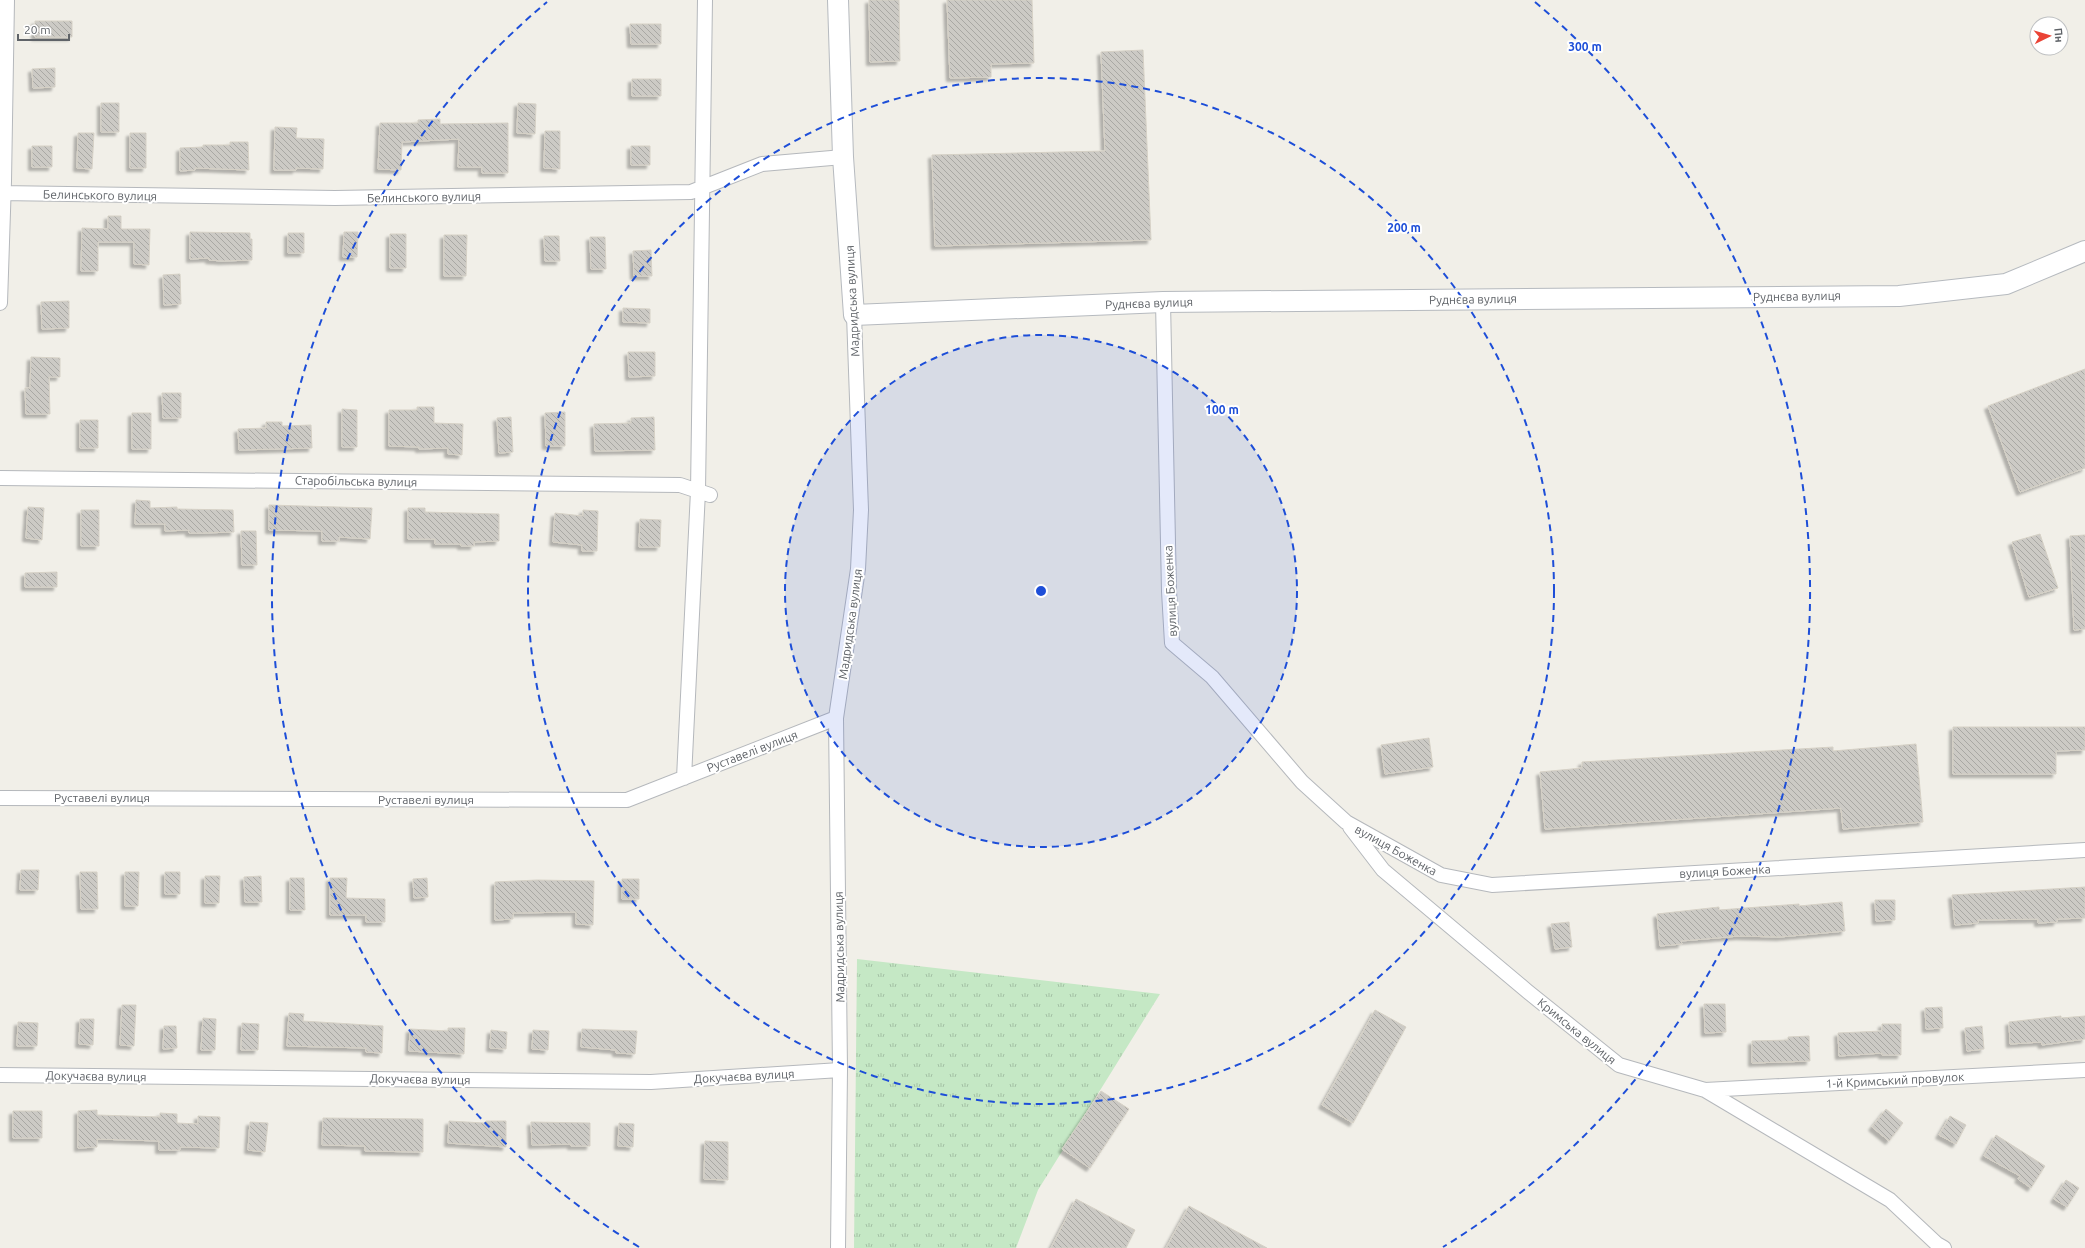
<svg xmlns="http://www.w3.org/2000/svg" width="2085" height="1248" viewBox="0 0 2085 1248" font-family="Ubuntu,sans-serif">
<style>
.grass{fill:url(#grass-tufts)}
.building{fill:url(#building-back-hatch);stroke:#d6d1c6;filter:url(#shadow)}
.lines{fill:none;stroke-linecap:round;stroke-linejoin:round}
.street-casing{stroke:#b5b8bc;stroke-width:16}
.secondary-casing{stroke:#b6babf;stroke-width:22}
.street{stroke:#fff;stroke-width:14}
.secondary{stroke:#fff;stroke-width:20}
.ring{fill:none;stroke:#1d4ed8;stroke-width:2;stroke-dasharray:7 5}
.labels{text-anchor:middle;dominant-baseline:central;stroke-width:4;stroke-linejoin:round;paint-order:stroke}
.street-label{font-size:12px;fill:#5f6368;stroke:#fff}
.centre{fill:#1d4ed8;stroke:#fff;stroke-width:2}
.ring-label{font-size:12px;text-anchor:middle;font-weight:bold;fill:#1d4ed8;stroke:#fff;stroke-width:4;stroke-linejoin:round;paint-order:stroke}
</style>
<defs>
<pattern id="grass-tufts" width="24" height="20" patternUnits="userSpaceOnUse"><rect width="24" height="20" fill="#c5e8c5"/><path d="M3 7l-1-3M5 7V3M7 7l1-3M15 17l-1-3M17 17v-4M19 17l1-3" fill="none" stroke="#a3c0a4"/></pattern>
<pattern id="building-back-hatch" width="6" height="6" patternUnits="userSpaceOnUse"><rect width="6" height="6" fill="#cccac5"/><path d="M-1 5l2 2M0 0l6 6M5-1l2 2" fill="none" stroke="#a9a8a4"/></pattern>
<filter id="shadow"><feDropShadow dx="-3.5" dy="3.5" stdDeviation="1" flood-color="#0004"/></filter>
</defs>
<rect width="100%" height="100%" fill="#f1efe8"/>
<path class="grass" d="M 857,959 L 1160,994 L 1038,1190 L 1016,1248 L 854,1248 Z"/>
<path class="building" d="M 869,0 L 899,0 L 900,61 L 870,62 Z
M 947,0 L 1032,0 L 1034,63 L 991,64 L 991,77 L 950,78 Z
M 35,21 L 72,21 L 72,37 L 35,37 Z
M 630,24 L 661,24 L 661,44 L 631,44 Z
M 1143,50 L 1151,240 L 935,246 L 932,155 L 1105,151 L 1101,52 Z
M 55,68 L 55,87 L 33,88 L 32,69 Z
M 632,79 L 661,79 L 661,96 L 632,96 Z
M 101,103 L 119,103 L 119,132 L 101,132 Z
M 518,103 L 536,104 L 535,134 L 517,133 Z
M 440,119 L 440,124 L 508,123 L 508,173 L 482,173 L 482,167 L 458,167 L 459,139 L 402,142 L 401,170 L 378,169 L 380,123 L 418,123 L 418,120 Z
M 275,127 L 297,128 L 296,138 L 324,139 L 323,169 L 296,168 L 296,170 L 274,170 Z
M 545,131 L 560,131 L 560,169 L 544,168 Z
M 78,133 L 94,133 L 92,169 L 77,168 Z
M 130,133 L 146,133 L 146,168 L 130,168 Z
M 230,142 L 248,142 L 249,170 L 195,168 L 195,170 L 180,171 L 180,148 L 203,147 L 203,145 L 230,145 Z
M 32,146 L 52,146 L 52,167 L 32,167 Z
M 631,146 L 650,146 L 650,165 L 631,165 Z
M 108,216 L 121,216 L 121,229 L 150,229 L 149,265 L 134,264 L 134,242 L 98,242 L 98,271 L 81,271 L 82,228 L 108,229 Z
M 190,232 L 250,233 L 250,239 L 252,239 L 252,260 L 222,261 L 209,260 L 209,258 L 190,259 Z
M 344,232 L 358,232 L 357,257 L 343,257 Z
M 288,233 L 304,233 L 304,253 L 288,253 Z
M 390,234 L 406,234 L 406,268 L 390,268 Z
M 444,235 L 467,235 L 466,276 L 444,276 Z
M 544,236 L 559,236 L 560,261 L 545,261 Z
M 590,237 L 605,237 L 606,269 L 591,269 Z
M 651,250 L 652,276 L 634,276 L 633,251 Z
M 180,274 L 181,304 L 164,305 L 163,275 Z
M 69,301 L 69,328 L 42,329 L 41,302 Z
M 623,308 L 650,309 L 650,323 L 623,322 Z
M 628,352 L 655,352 L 655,376 L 629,377 Z
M 31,357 L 60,358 L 60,377 L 49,377 L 50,414 L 26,414 L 25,388 L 30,388 Z
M 2085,369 L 2085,468 L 2020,492 L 1988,406 Z
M 162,393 L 181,393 L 181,418 L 163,418 Z
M 417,407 L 434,407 L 434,423 L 463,424 L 462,455 L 448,454 L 448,448 L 419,449 L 419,447 L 389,446 L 389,410 L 417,410 Z
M 342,409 L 357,410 L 357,447 L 342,447 Z
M 565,412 L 565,446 L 546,446 L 545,413 Z
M 132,413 L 151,413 L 151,449 L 132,449 Z
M 511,417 L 513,452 L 499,453 L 497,418 Z
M 654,417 L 655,450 L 595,451 L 594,424 L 631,423 L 631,418 Z
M 80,420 L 98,420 L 98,448 L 80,448 Z
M 266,422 L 282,422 L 282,426 L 311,425 L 312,448 L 239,450 L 238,429 L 266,428 Z
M 136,500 L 150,501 L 150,508 L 177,507 L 177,509 L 233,510 L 234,532 L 202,533 L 189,533 L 189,530 L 165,531 L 165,524 L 135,524 Z
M 269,505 L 372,508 L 370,539 L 339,537 L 339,541 L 322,541 L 322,531 L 269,530 Z
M 28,507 L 44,508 L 42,540 L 26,538 Z
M 408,508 L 425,508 L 425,512 L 499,514 L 499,541 L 474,542 L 474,546 L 461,546 L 461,544 L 435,544 L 435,539 L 408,539 Z
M 81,510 L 99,510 L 99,546 L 81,546 Z
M 583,510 L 598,511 L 597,551 L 582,551 L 582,545 L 553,542 L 555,513 L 583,516 Z
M 640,519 L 661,520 L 660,547 L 639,547 Z
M 241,531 L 256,531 L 257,565 L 242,565 Z
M 2040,534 L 2058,588 L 2029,597 L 2012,542 Z
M 2085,535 L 2085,629 L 2074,630 L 2070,536 Z
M 57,572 L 57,587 L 25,587 L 25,573 Z
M 1953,727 L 2085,727 L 2085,750 L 2056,751 L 2056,774 L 1953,774 Z
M 1429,738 L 1433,767 L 1385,774 L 1381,745 Z
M 1916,744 L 1923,822 L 1843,829 L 1841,808 L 1545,829 L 1540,772 L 1582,768 L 1582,762 L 1833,747 L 1833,751 Z
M 21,870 L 39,870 L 38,890 L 20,890 Z
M 80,872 L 97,872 L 98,909 L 81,909 Z
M 125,872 L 139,872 L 138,906 L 125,906 Z
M 165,872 L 180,872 L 180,894 L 165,894 Z
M 205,876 L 220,876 L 219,903 L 205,903 Z
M 261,876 L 262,902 L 245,902 L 244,877 Z
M 290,878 L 304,878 L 305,910 L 290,910 Z
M 330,878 L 347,878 L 346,898 L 385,899 L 385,922 L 366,922 L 366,915 L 330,915 Z
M 427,878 L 428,897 L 414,898 L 413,879 Z
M 622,879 L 639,879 L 639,899 L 622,899 Z
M 537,880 L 594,881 L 593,925 L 576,924 L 576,912 L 513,913 L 513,919 L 495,920 L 495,882 Z
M 2085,887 L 2085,918 L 2057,919 L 2057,922 L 2038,923 L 2038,919 L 1978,920 L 1978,923 L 1955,925 L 1952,895 Z
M 1875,900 L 1895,900 L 1895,920 L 1876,921 Z
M 1842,902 L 1845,931 L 1780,937 L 1739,936 L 1681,941 L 1682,944 L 1660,946 L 1657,914 L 1719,907 L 1719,910 L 1799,904 L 1799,906 Z
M 1569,922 L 1572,947 L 1555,949 L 1551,924 Z
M 1704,1004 L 1725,1004 L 1726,1032 L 1705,1033 Z
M 122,1005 L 136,1005 L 134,1046 L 120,1045 Z
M 1942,1007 L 1943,1028 L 1926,1029 L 1925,1008 Z
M 1375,1010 L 1406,1027 L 1353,1123 L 1322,1105 Z
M 289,1013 L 304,1014 L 303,1021 L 383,1026 L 382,1053 L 366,1052 L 366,1048 L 287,1046 Z
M 2061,1016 L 2061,1018 L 2085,1016 L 2085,1039 L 2042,1045 L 2041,1042 L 2010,1044 L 2009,1022 Z
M 203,1018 L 216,1019 L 215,1050 L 201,1050 Z
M 80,1019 L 94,1019 L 93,1045 L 79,1044 Z
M 18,1022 L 38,1023 L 37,1046 L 17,1046 Z
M 242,1023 L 259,1024 L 258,1050 L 241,1050 Z
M 1882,1024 L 1901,1024 L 1901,1055 L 1882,1055 L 1882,1053 L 1839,1056 L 1838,1033 L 1882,1031 Z
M 164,1026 L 176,1026 L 177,1048 L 163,1049 Z
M 1982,1026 L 1984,1049 L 1967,1051 L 1965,1028 Z
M 448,1028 L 465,1028 L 464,1054 L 409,1051 L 410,1029 L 448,1031 Z
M 582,1029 L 637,1031 L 635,1054 L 616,1053 L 616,1050 L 581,1047 Z
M 491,1030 L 507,1032 L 506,1049 L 490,1048 Z
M 533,1030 L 549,1031 L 548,1050 L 532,1049 Z
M 1809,1036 L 1810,1061 L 1752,1063 L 1752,1041 L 1788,1040 L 1788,1037 Z
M 1101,1091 L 1129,1109 L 1090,1168 L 1062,1149 Z
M 1886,1109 L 1903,1123 L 1889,1141 L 1872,1127 Z
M 97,1110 L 97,1115 L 160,1117 L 160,1113 L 177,1114 L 177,1123 L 198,1124 L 198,1116 L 220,1117 L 219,1148 L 180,1147 L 180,1150 L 159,1150 L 159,1141 L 97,1139 L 97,1147 L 78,1148 L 78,1111 Z
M 13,1111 L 42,1111 L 42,1138 L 13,1138 Z
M 1950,1116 L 1966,1125 L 1956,1144 L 1939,1135 Z
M 323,1118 L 423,1119 L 423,1152 L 365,1151 L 365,1146 L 322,1145 Z
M 449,1121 L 484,1123 L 486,1121 L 506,1121 L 506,1147 L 448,1143 Z
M 250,1122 L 268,1123 L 265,1152 L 248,1150 Z
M 531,1122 L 590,1123 L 590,1146 L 571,1146 L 571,1144 L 532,1145 Z
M 619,1123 L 634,1124 L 633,1147 L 618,1146 Z
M 1996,1135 L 2045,1166 L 2031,1188 L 2018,1179 L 2020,1176 L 1984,1156 Z
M 705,1141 L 728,1142 L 728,1180 L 704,1179 Z
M 2066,1180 L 2079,1188 L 2067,1207 L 2054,1199 Z
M 1076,1199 L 1135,1230 L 1126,1248 L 1051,1248 Z
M 1189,1206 L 1267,1248 L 1166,1248 Z"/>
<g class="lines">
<defs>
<path id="street" d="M 0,193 L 335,198 L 691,192 L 762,164 L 843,157
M 1163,302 L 1169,591 L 1172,643 L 1212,677 L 1302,782 L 1346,822 L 1441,875 L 1492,885 L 2085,850
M 0,303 L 4,181 L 7,0
M 0,478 L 680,485 L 710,495
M 684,778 L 698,491 L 705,0
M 0,798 L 627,800 L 836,718
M 1350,827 L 1383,870 L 1527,991 L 1619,1065 L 1705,1090 L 1890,1200 L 1937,1244 L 1944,1248
M 0,1075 L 651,1082 L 840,1070
M 1705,1090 L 2085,1070
M 838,1248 L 840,1070 L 836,718 L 858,569 L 861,510 L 854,315"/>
<path id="secondary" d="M 838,0 L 843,157 L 854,315 L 1163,302 L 1899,296 L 2006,284 L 2085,251"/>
</defs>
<use href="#street" class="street-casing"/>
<use href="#secondary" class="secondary-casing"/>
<use href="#street" class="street"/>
<use href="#secondary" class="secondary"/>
</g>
<circle cx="1041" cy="591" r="256" fill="#1d4ed8" fill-opacity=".12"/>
<g class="ring">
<circle cx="1041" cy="591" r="256"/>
<circle cx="1041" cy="591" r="513"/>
<path d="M639 1247A769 769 0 0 1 547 2M1535 2A769 769 0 0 1 1443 1247"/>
</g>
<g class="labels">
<g class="street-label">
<text transform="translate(100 195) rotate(1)">Белинського вулиця</text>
<text transform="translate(424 197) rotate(-1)">Белинського вулиця</text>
<text transform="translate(1797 296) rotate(-1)">Руднєва вулиця</text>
<text transform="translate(1473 299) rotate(-1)">Руднєва вулиця</text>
<text transform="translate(852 301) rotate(-93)">Мадридська вулиця</text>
<text transform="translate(1149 303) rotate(-2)">Руднєва вулиця</text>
<text transform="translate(356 481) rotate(1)">Старобільська вулиця</text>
<text transform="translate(1170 591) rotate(-93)">вулиця Боженка</text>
<text transform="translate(850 624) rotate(-82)">Мадридська вулиця</text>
<text transform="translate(752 751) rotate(-21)">Руставелі вулиця</text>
<text x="102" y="797">Руставелі вулиця</text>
<text x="426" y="799">Руставелі вулиця</text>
<text transform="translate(1396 850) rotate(29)">вулиця Боженка</text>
<text transform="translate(1725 871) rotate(-3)">вулиця Боженка</text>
<text transform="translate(839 947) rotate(-91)">Мадридська вулиця</text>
<text transform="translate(1577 1031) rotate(39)">Кримська вулиця</text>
<text transform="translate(96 1076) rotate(1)">Докучаєва вулиця</text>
<text transform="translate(744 1076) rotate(-3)">Докучаєва вулиця</text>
<text transform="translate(420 1079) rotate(1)">Докучаєва вулиця</text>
<text transform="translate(1895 1080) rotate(-3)">1-й Кримський провулок</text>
</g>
</g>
<circle cx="1041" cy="591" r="6" class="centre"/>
<g class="ring-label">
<text x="1585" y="51">300 m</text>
<text x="1404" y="232">200 m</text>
<text x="1222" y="414">100 m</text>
</g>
<g transform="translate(2049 36) rotate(85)"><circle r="19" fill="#ffffff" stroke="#bfc1c3"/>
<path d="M0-3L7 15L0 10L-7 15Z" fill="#ea4335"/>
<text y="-6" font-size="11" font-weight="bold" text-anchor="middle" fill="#5f6368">Пн</text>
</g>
<path d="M18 34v6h51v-6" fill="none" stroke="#5f6368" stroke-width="2"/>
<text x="24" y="34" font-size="12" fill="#5f6368" stroke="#ffffff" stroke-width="3" paint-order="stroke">20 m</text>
</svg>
